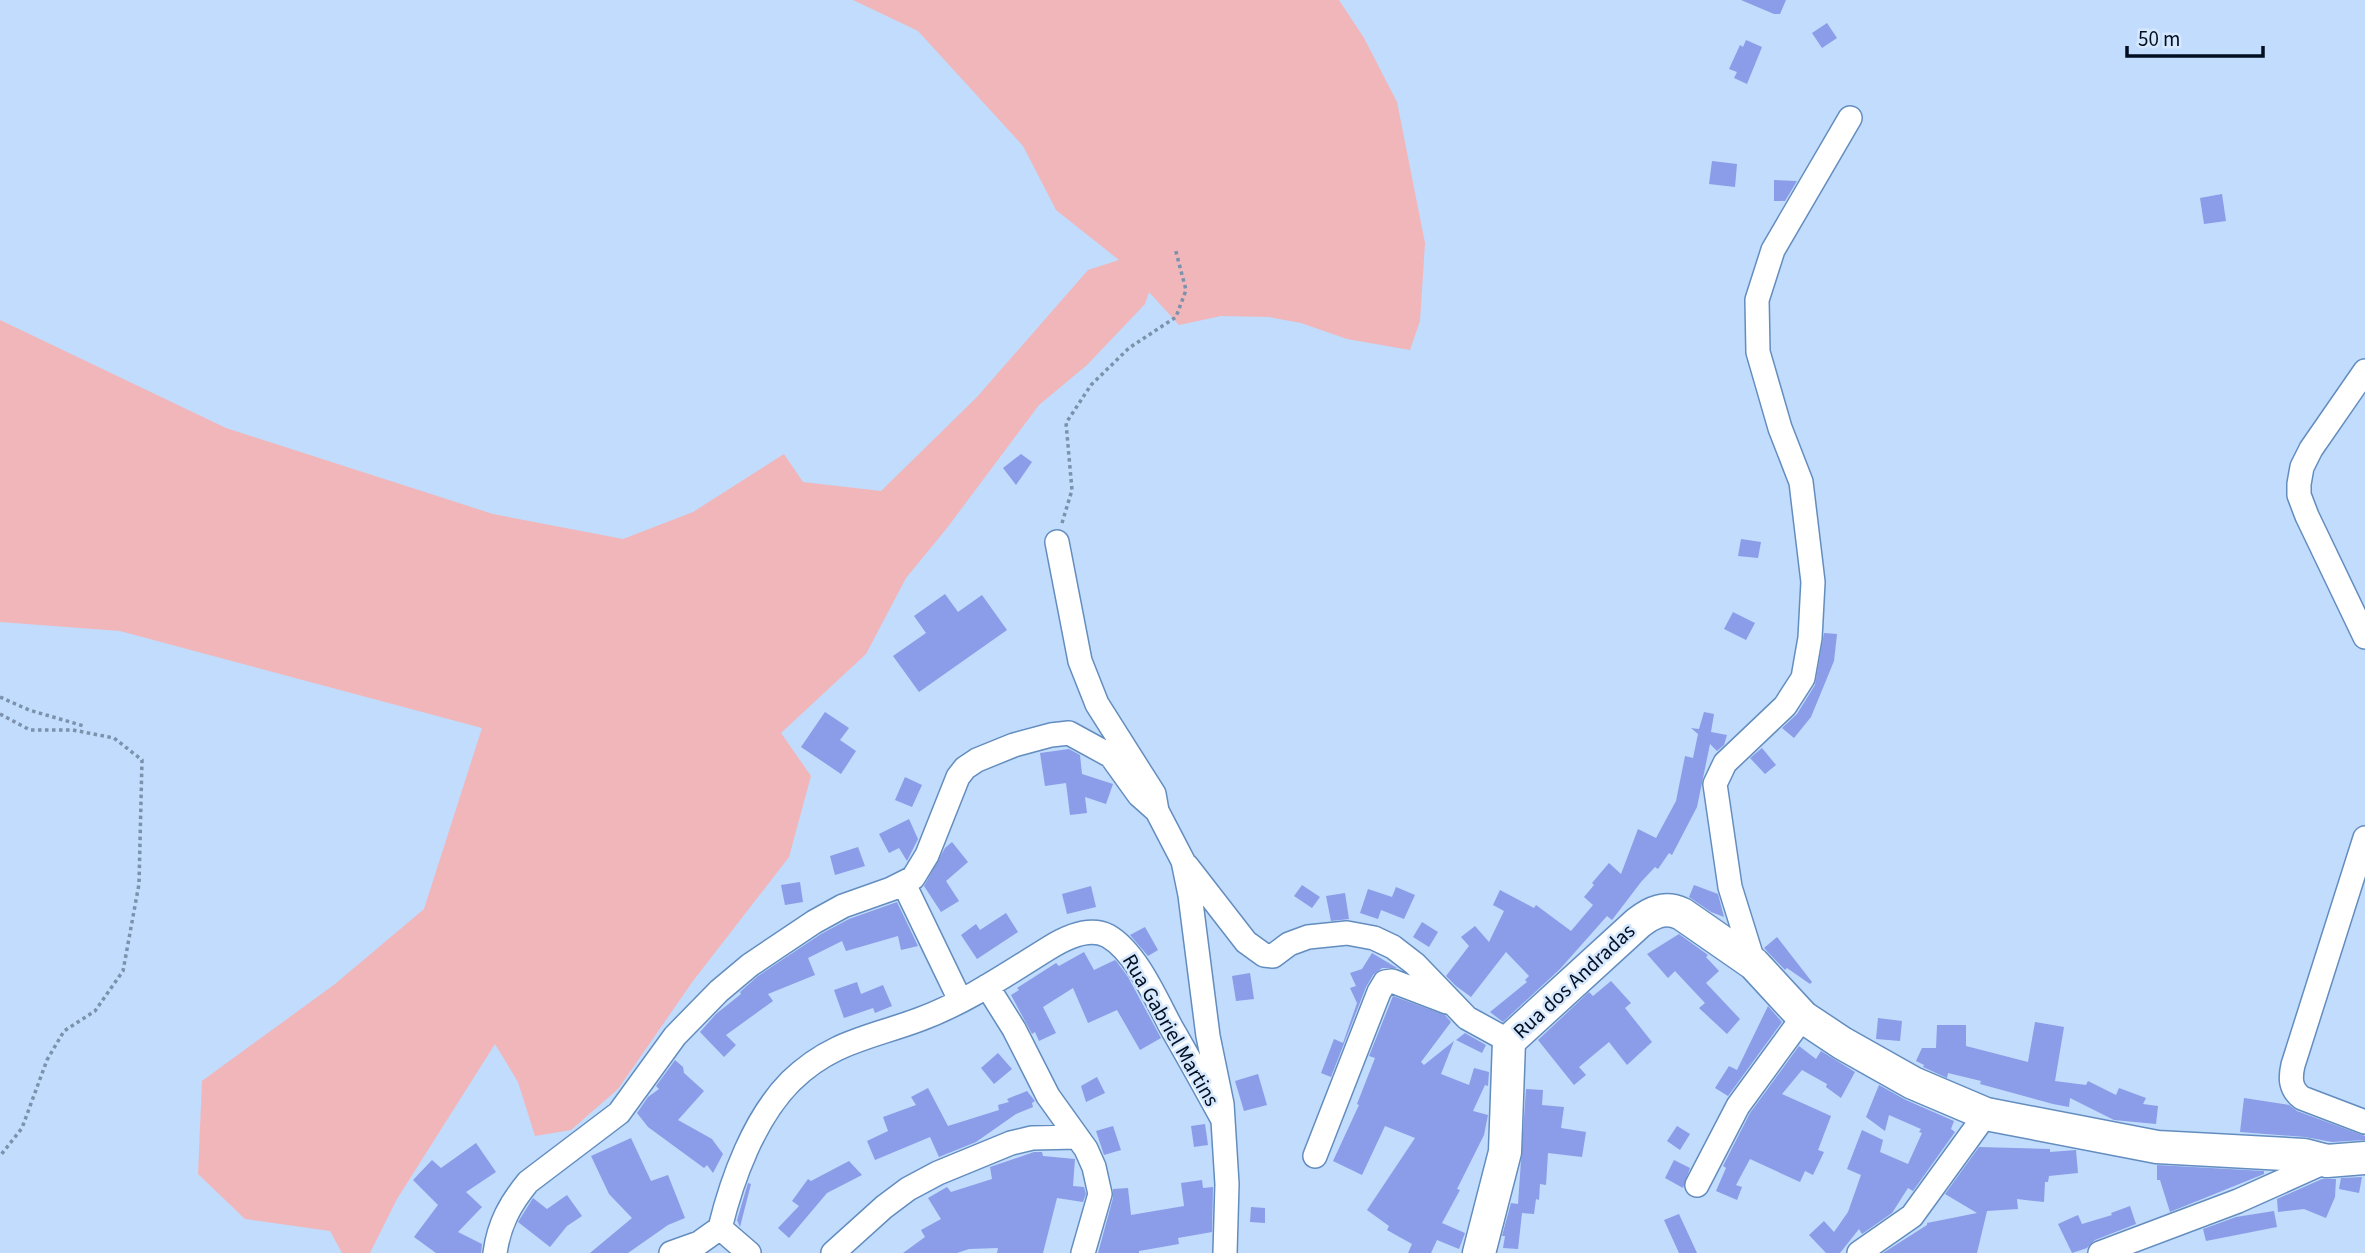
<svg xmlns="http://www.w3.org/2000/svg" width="2365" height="1253" viewBox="0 0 2365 1253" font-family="'Source Sans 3',sans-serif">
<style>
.green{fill:#f1b6ba}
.building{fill:#8b9ce8}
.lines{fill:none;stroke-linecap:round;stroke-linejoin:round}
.street-casing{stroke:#638dbf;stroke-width:26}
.secondary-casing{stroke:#638dbf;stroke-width:35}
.path{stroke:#7b91ac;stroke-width:3.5;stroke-dasharray:3.5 3.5;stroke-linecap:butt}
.street{stroke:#fff;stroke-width:23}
.secondary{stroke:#fff;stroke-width:32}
.labels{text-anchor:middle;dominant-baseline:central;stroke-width:5;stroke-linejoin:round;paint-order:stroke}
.street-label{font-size:21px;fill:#010e20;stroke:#d6e8fe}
</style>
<rect width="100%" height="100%" fill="#c1dcfc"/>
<path class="green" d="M 853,0 L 1339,0 L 1364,38 L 1397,102 L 1425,243 L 1420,321 L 1410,350 L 1347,339 L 1301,323 L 1269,317 L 1221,316 L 1179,325 L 1149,292 L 1145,304 L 1087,365 L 1039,405 L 947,528 L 906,578 L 866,654 L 781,733 L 811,776 L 789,857 L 693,981 L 618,1089 L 571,1130 L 535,1136 L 518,1082 L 495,1044 L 397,1199 L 370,1253 L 342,1253 L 330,1231 L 245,1219 L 198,1174 L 202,1081 L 335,984 L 424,909 L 482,728 L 120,631 L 0,622 L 0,320 L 226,428 L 493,514 L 623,539 L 693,512 L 784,454 L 803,482 L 881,491 L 977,397 L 1088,270 L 1119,260 L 1056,210 L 1023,146 L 918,31 Z"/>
<path class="building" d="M 1741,0 L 1786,0 L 1780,14 L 1774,14 Z
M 1827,23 L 1837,38 L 1822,48 L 1812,33 Z
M 1746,40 L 1762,47 L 1747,84 L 1734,78 L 1737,72 L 1729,69 L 1740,45 L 1743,47 Z
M 1712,161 L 1737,164 L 1735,187 L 1709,184 Z
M 1774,180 L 1797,181 L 1785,201 L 1774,201 Z
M 2222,194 L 2226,221 L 2204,224 L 2200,198 Z
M 1021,454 L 1032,462 L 1016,485 L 1003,468 Z
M 1741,539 L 1761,542 L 1758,558 L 1738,556 Z
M 945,594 L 958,612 L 982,595 L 1007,630 L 919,692 L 893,656 L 926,633 L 914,616 Z
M 1733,612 L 1755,623 L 1746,640 L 1724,629 Z
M 1824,633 L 1837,634 L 1834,661 L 1811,717 L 1794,738 L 1782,728 L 1797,714 L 1815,685 Z
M 825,712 L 849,728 L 840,740 L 856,751 L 841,774 L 801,747 Z
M 1704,712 L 1714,714 L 1711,732 L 1727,735 L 1724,745 L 1717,751 L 1710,744 L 1697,807 L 1672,855 L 1669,853 L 1658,869 L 1655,867 L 1641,882 L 1612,920 L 1607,916 L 1560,969 L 1503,1022 L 1490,1012 L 1527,982 L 1525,980 L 1529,976 L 1506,952 L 1471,997 L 1456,986 L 1446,976 L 1469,946 L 1461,937 L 1475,926 L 1489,942 L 1504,911 L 1493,905 L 1500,890 L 1534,908 L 1536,905 L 1571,931 L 1593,905 L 1584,897 L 1594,885 L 1592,883 L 1609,863 L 1621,874 L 1638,829 L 1656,838 L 1676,801 L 1685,756 L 1693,758 L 1698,734 L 1691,728 L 1699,729 Z
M 1762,748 L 1776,765 L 1765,774 L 1750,758 Z
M 1069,749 L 1080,755 L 1082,774 L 1113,784 L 1106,804 L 1085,797 L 1087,813 L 1070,815 L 1066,783 L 1045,786 L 1040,753 Z
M 905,777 L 922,785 L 912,807 L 895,800 Z
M 909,819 L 918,839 L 907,861 L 899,848 L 889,853 L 879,834 Z
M 952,842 L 968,862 L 946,881 L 959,901 L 941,912 L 924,886 L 945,848 Z
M 858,847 L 865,866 L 835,875 L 830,856 Z
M 800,882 L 803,902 L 785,905 L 781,885 Z
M 1302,885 L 1320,897 L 1312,908 L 1294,896 Z
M 1694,885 L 1718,894 L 1724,917 L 1711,912 L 1689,897 Z
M 1091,886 L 1096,907 L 1067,914 L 1062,894 Z
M 1396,887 L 1415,895 L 1404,919 L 1381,910 L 1378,919 L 1360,913 L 1368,889 L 1392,897 Z
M 1345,893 L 1349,919 L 1331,921 L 1326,896 Z
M 897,902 L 918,946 L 901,950 L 898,936 L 846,951 L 842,941 L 808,958 L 815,975 L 768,994 L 773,1001 L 726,1035 L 736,1045 L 724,1057 L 700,1032 L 716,1014 L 741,994 L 740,992 L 758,976 L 821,934 L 849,919 Z
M 1006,913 L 1018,932 L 977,959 L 961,935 L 976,924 L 980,930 Z
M 1422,922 L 1438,932 L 1429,947 L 1413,937 Z
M 1145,927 L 1158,950 L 1148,956 L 1130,935 Z
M 1679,934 L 1708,955 L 1706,957 L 1719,971 L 1706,983 L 1740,1019 L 1727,1034 L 1699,1008 L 1705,1003 L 1675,971 L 1668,978 L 1647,954 Z
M 1777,937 L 1812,982 L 1810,984 L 1787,968 L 1785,970 L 1764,948 Z
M 1084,952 L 1094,970 L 1115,960 L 1117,962 L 1128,977 L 1161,1038 L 1140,1050 L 1117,1010 L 1088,1023 L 1073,988 L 1043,1007 L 1056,1033 L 1039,1041 L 1035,1032 L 1032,1034 L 1011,995 L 1019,990 L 1017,988 L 1056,963 L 1059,966 Z
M 1372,953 L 1397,968 L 1382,968 L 1373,975 L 1366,987 L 1331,1077 L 1321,1073 L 1334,1039 L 1343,1043 L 1357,1003 L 1350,988 L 1356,986 L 1350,973 L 1362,969 Z
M 1250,973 L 1254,999 L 1236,1001 L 1232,976 Z
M 1611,981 L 1631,1003 L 1625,1008 L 1652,1042 L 1627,1065 L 1609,1042 L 1579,1067 L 1586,1075 L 1574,1085 L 1538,1040 L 1589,992 L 1593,996 Z
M 857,982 L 861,994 L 883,985 L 892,1006 L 875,1013 L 873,1008 L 844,1018 L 834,990 Z
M 1393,996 L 1445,1015 L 1451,1022 L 1421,1062 L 1424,1065 L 1454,1041 L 1441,1074 L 1469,1085 L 1474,1068 L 1489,1072 L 1488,1086 L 1485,1085 L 1473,1111 L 1488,1115 L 1484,1135 L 1457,1189 L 1460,1190 L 1442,1223 L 1465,1233 L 1459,1249 L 1437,1240 L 1431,1253 L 1408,1253 L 1412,1244 L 1387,1230 L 1389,1226 L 1367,1210 L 1415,1138 L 1385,1126 L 1362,1175 L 1333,1161 L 1359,1105 L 1357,1104 L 1375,1058 L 1369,1056 Z
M 1768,1006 L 1782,1022 L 1728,1096 L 1715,1088 L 1729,1066 L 1737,1070 Z
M 1878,1018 L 1902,1021 L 1900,1041 L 1876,1039 Z
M 2035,1022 L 2064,1027 L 2055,1081 L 2086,1085 L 2088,1081 L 2116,1095 L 2119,1088 L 2146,1098 L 2143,1104 L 2158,1106 L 2156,1124 L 2114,1120 L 2070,1098 L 2069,1107 L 2053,1104 L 1980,1084 L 1981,1081 L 1948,1073 L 1947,1078 L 1923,1067 L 1924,1065 L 1916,1061 L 1922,1048 L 1936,1048 L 1937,1025 L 1966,1025 L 1966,1046 L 2028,1062 Z
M 1465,1033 L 1486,1045 L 1482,1053 L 1456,1040 Z
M 1799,1046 L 1816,1059 L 1821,1051 L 1855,1072 L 1841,1098 L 1826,1087 L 1827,1084 L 1802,1070 L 1782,1094 L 1831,1116 L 1818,1150 L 1824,1152 L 1813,1175 L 1805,1171 L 1800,1182 L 1750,1159 L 1736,1185 L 1742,1187 L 1737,1200 L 1716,1191 L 1726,1168 L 1723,1166 L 1750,1113 Z
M 998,1053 L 1012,1069 L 994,1084 L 981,1068 Z
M 675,1060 L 683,1067 L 684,1073 L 704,1091 L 678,1120 L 712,1139 L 723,1154 L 713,1173 L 707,1165 L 704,1168 L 648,1127 L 637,1113 L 648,1097 L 659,1089 L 656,1086 Z
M 1258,1074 L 1267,1105 L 1244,1111 L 1235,1081 Z
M 1097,1077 L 1105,1093 L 1086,1102 L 1081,1086 Z
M 1879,1085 L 1906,1100 L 1954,1121 L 1951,1129 L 1955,1132 L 1913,1191 L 1908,1188 L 1892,1213 L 1862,1234 L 1859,1229 L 1840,1253 L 1826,1253 L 1809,1235 L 1824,1221 L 1834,1232 L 1848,1212 L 1861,1175 L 1847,1169 L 1862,1130 L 1883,1140 L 1880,1152 L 1908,1164 L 1922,1133 L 1919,1132 L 1921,1129 L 1889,1115 L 1885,1131 L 1866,1117 Z
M 928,1088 L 948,1126 L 999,1110 L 998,1105 L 1009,1102 L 1007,1099 L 1027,1091 L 1035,1101 L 1032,1103 L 1033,1107 L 1016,1114 L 976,1142 L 939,1157 L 930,1137 L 875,1160 L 867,1141 L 888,1131 L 883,1117 L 916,1105 L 911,1097 Z
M 1526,1089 L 1543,1090 L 1542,1105 L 1564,1107 L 1561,1128 L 1586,1132 L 1582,1157 L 1548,1153 L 1546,1185 L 1540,1184 L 1539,1200 L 1536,1199 L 1534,1214 L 1522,1213 L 1518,1249 L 1503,1248 L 1505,1236 L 1502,1236 L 1511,1203 L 1518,1204 Z
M 2244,1098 L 2289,1105 L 2297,1111 L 2365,1136 L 2365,1140 L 2332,1142 L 2305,1137 L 2240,1132 Z
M 1205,1124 L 1208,1145 L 1194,1147 L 1191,1126 Z
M 1113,1126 L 1121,1150 L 1104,1155 L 1096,1131 Z
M 1677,1126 L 1690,1134 L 1680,1150 L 1667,1141 Z
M 631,1138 L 651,1181 L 668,1175 L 685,1218 L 668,1225 L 628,1253 L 590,1253 L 632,1218 L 609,1194 L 591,1156 Z
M 476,1143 L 496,1172 L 466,1192 L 482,1207 L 458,1232 L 482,1244 L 481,1253 L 436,1253 L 414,1237 L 438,1205 L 413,1180 L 432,1160 L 441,1168 Z
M 1979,1147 L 2050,1149 L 2050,1152 L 2076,1150 L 2078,1173 L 2049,1176 L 2048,1182 L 2045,1182 L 2044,1202 L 2017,1199 L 2018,1209 L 1987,1211 L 1977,1253 L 1883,1253 L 1927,1225 L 1927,1223 L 1977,1213 L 1945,1194 Z
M 1034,1152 L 1042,1152 L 1043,1156 L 1075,1159 L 1073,1186 L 1084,1187 L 1086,1194 L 1083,1202 L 1057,1198 L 1043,1253 L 997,1253 L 998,1248 L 969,1249 L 957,1253 L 903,1253 L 925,1237 L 921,1230 L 941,1219 L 928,1198 L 947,1187 L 951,1192 L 992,1179 L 990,1167 Z
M 1674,1160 L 1690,1168 L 1683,1188 L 1665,1178 Z
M 849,1161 L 862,1175 L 827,1193 L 789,1238 L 778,1228 L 799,1206 L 792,1201 L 808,1179 L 811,1181 Z
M 2157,1165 L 2264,1171 L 2264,1174 L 2170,1212 L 2160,1180 L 2157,1180 Z
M 2362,1177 L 2359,1193 L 2339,1189 L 2341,1178 Z
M 2322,1179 L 2336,1179 L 2335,1197 L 2326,1218 L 2304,1209 L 2278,1212 L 2277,1199 Z
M 1202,1180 L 1203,1188 L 1213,1187 L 1212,1232 L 1178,1238 L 1179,1244 L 1139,1251 L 1139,1253 L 1098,1253 L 1113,1198 L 1113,1189 L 1128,1188 L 1131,1215 L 1184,1206 L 1181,1183 Z
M 748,1183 L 751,1184 L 740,1227 L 737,1220 Z
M 567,1195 L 582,1216 L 567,1226 L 550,1247 L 518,1222 L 533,1198 L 547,1209 Z
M 2130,1206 L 2136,1224 L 2095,1240 L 2087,1248 L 2072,1253 L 2058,1224 L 2078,1215 L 2082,1224 L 2112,1215 L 2111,1213 Z
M 1251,1207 L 1265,1208 L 1265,1223 L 1250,1222 Z
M 2274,1211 L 2277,1227 L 2206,1241 L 2203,1229 L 2236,1217 Z
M 1679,1214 L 1697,1253 L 1679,1253 L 1664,1220 Z"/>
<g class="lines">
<defs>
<path id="street" d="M 2365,371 L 2311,449 L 2302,467 L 2299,484 L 2299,495 L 2307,516 L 2365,637
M 1057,542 L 1080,661 L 1097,704 L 1154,794 L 1157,811 L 1183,861 L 1190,895 L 1208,1036 L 1222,1104 L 1227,1184 L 1225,1253
M 2365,838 L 2293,1065 C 2290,1078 2290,1089 2302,1098 L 2365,1122
M 1187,866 L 1246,942 L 1264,955 L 1273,956 L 1289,944 L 1308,937 L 1347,933 L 1374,938 L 1393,947 L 1415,964 L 1467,1018 L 1509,1041
M 904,884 L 960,1000
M 1754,964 L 1730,887 L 1715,784 L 1725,763 L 1785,706 L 1803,678 L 1810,638 L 1813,582 L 1801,482 L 1780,428 L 1758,352 L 1757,300 L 1773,250 L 1850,118
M 987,986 L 1014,1029 L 1048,1096 L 1086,1149 L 1094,1167 L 1100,1194 L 1083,1253
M 1315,1156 L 1379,992 L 1385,982 L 1392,981 L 1447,1002
M 1697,1185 L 1738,1106 L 1803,1017
M 720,1228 L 749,1253
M 495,1253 C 499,1224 510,1204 528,1182 L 619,1113 L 675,1036 L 719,991 L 750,965 L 814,922 L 843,906 L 891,889 L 913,878 L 927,855 L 958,777 L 965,768 L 977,760 L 1014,745 L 1051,735 L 1069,733 L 1111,756 L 1139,795 L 1157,811
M 671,1253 L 699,1243 L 720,1228 C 732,1179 754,1118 791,1081 C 831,1042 869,1038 918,1020 C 965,1003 1007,974 1049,948 C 1065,938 1089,926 1108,936 C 1136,952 1156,999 1171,1027 C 1189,1058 1206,1089 1223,1120
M 833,1253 L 884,1207 L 908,1189 L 938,1173 L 1011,1143 L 1032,1138 L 1077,1137
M 1859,1253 L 1912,1216 L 1986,1114
M 2100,1253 L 2238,1201 L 2327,1161"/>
<path id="secondary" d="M 1479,1253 L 1505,1152 L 1509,1041 L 1638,923 C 1652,912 1665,906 1682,914 L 1754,964 L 1803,1017 L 1842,1043 L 1913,1083 L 1986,1114 L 2157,1147 L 2304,1155 L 2327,1161 L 2365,1158"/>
</defs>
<use href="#street" class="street-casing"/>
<use href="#secondary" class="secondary-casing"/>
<path class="path" d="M 1062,523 L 1072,490 L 1066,423 L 1091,385 L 1129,348 L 1176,317 L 1186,290 L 1175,248
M 0,697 L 29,710 L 84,726
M 0,714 L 30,730 L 73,730 L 114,738 L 142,760 L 139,884 L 123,971 L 95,1011 L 64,1031 L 47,1060 L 22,1128 L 0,1156"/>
<use href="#street" class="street"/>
<use href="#secondary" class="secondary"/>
</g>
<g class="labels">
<g class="street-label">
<text transform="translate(1574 981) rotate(-43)">Rua dos Andradas</text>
<text transform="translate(1171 1030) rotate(60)">Rua Gabriel Martins</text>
</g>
</g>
<path d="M2127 46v10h136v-10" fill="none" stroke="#010e20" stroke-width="3.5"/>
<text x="2138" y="46" font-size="21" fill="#010e20" stroke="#d6e8fe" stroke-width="5" paint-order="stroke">50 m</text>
</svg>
